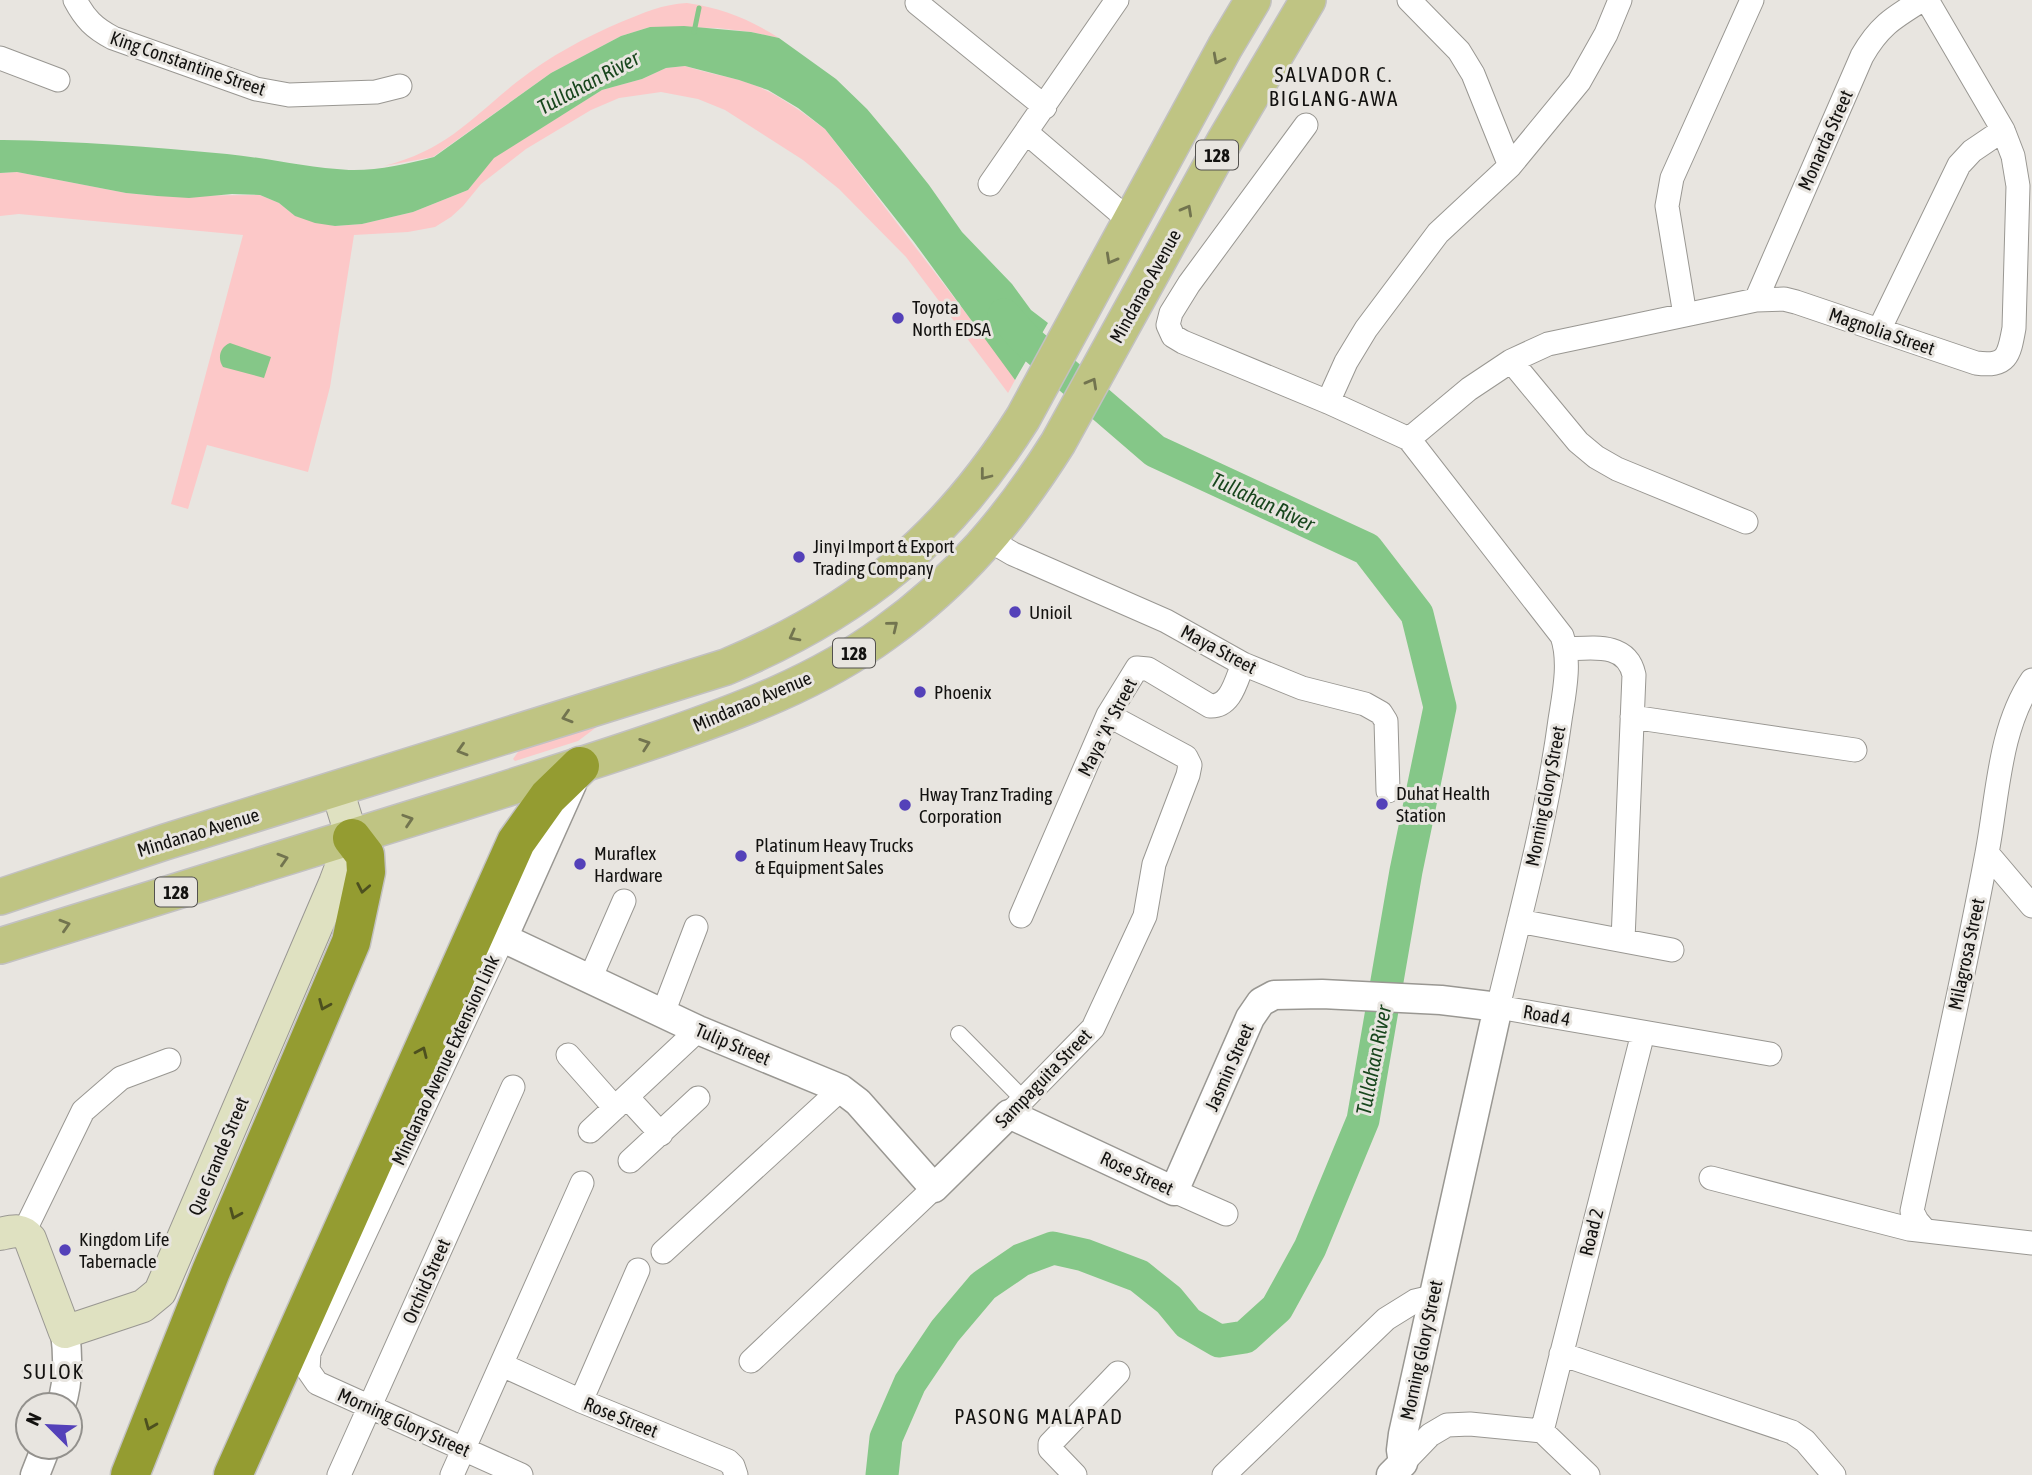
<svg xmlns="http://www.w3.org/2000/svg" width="2032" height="1475" viewBox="0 0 2032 1475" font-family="'Asap Condensed',sans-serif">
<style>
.green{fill:#fcc8c8}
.water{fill:#85c788}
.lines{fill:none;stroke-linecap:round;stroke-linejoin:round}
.stream{stroke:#85c788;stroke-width:5}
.river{stroke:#85c788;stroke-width:33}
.pedestrian-casing{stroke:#999792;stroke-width:18}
.minor-casing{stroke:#999792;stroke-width:25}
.tertiary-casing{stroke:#999792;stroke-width:31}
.secondary-casing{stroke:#999792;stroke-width:34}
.primary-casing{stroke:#c2c1c1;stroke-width:38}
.motorway-casing{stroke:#c2c1c1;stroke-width:41}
.pedestrian{stroke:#fff;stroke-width:16}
.minor{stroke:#fff;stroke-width:23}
.tertiary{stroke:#fff;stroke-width:28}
.secondary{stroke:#dfe1c1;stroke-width:32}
.primary{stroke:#bfc483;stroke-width:35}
.motorway{stroke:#949c31;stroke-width:38}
.oneway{stroke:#72744f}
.oneway2{stroke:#4d501f}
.poi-dot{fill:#5441b9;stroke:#e8e5e0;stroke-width:2.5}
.labels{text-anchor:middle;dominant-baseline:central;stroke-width:6;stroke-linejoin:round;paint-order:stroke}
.shield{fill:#e8e5e0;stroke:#53514e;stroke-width:2}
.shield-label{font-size:18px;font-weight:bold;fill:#131210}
.street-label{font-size:19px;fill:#131210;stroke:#e8e5e0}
.poi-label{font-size:19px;fill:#131210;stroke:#e8e5e0;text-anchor:start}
.neighbourhood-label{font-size:21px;letter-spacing:2px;fill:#131210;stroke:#e8e5e0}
.water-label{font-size:21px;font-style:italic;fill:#18461d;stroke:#e8e5e0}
</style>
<rect width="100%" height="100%" fill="#e8e5e0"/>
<path class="green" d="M 687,3 C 722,8 749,19 779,38 L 751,32 L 717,28 L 650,27 L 621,36 L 551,73 L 433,157 L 384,166 C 448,149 469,120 518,81 C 550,56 584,38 621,22 C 643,13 663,4 687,3 Z
M 685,66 C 703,72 721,75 739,80 C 772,89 798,109 825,129 L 998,355 L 1015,380 L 1008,393 L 906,257 L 839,189 L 803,160 L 725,110 L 698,99 L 661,92 L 619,98 L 591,110 L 526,149 L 481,184 L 463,206 L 451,217 L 435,227 L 408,232 L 354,235 L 330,387 L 308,472 L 207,445 L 188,509 L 171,504 L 243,235 L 19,214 L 0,216 L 0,173 L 17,172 L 126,193 L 157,196 L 260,195 L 279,203 L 295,216 L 335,226 L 362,224 L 413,212 L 468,190 L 493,158 L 602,90 L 642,79 L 666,68 Z
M 606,720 L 578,741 L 515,761 L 513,759 L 520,749 Z"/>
<path class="water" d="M 684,26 L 751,32 L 779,38 L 836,79 L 867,109 L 898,146 L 929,185 L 962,232 L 1012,284 L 1031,310 L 1048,323 L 1015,380 L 914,242 L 825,129 L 798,108 L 768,90 L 739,80 L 685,66 L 666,68 L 642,79 L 602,90 L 494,158 L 468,190 L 413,212 L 362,224 L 335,226 L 315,223 L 295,216 L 279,203 L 260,195 L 232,194 L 189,198 L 157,196 L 126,193 L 17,172 L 0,173 L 0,140 L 3,140 C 77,141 152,147 227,154 C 268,158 308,168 349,170 C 376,171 407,164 434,157 L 551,73 L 621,36 L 650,27 Z
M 230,343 L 271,357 L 264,378 L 223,367 C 217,358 220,347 230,343 Z"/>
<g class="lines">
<path class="stream" d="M 694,32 L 699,8"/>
<path class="river" d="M 882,1475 L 886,1438 L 910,1383 L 945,1331 L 983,1286 L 1021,1260 L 1053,1248 L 1084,1255 L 1139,1276 L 1169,1300 L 1188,1323 L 1219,1341 L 1245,1337 L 1277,1308 L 1310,1248 L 1363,1120 L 1406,871 L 1440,707 L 1417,614 L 1367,549 L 1155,451 L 1025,339 L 1004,315"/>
<defs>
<path id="pedestrian" d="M 959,1034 L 1024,1100"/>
<path id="minor" d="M 75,0 C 85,19 94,28 113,38 L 256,89 L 289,95 L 376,92 L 400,86
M 919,0 L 917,3 L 1045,107
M 1409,0 L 1459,51 L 1473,74 L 1510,166
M 0,58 L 58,80
M 1306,125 L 1189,284 L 1171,313 L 1168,325 L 1173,336 L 1183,342 L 1328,402 L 1409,439 L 1562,636 C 1571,662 1564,694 1560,720 C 1547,817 1521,912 1498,1007 L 1770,1054
M 1027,133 L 1131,222
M 990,184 L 1117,0
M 1756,300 L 1862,56 C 1879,26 1893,18 1922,0
M 1685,315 L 1667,206 L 1672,178 L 1752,0
M 1879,330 L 1959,165 L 1972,151 L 2003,130
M 1511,361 L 1578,442 L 1596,457 L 1617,469 L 1746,522
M 1328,402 L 1346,362 L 1366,329 L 1438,233 L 1510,166 L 1579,82 L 1606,34 L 1620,0
M 1409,439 L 1469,389 L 1511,361 L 1548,344 L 1756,300 L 1784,299 L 1796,302 L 1976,363 C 2007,367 2009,356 2014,328 L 2018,186 L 2013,156 L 2003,130 L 1927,0
M 989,540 L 1013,554 L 1166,621 L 1243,664 L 1302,688 L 1365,704 L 1381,713 L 1386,721 L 1388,791
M 1567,649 C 1593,648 1627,642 1634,675 L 1623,940
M 1632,717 L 1855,750
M 1987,853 L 2032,906
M 1021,916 L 1108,715 L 1137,668 L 1148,669 L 1210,706 C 1231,707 1236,681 1243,664
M 1519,921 L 1672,950
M 503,938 L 309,1353 L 308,1370 L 317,1383 L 521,1475
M 590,979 L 624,901
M 663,1013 L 696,927
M 568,1055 L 615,1108
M 627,1097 L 661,1134
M 1009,1114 L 1093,1028 L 1145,916 L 1154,864 L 1188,775 L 1190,765 L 1186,757 L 1108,715
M 590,1131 L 698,1030
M 630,1161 L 698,1098
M 1711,1178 L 1909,1229 L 2032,1243
M 1174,1191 L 1226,1214
M 1924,1229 L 1917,1221 L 1912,1211 C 1937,1091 1965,972 1987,853 C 1998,795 1999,729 2032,680
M 24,1232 L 83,1111 L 121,1078 L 169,1060
M 663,1252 L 841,1089
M 1561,1354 L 1792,1432 L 1805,1441 L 1834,1475
M 751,1361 L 934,1188
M 502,1365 L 581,1401 L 728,1461 L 733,1466 L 736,1475
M 581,1401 L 638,1270
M 1542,1431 L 1643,1033
M 1403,1463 L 1430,1435 L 1447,1425 L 1470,1424 L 1542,1431 L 1588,1475
M 339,1475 L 513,1087
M 452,1475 L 582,1183
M 1075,1475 L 1050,1449 L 1050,1444 L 1118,1373
M 1224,1475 L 1386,1319 L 1415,1301 L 1432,1297"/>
<path id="tertiary" d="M 572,784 L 503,938 L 698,1030 L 841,1089 L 858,1102 L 934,1188 L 1009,1114 L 1174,1191 L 1250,1018 L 1261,1002 L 1274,995 L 1322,994 L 1441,1000 L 1498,1007 L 1403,1434 L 1401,1450 L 1403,1463 L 1391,1475
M 61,1405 C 69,1382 68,1355 65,1332
M 35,1475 L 46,1447"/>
<path id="secondary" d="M 0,1234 C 13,1231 21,1228 30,1239 L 65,1332 L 143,1306 L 160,1292 L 335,883 L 352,838 L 337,789"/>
<path id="primary" d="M 0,897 L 165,842 L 726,667 C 859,611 946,540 1023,418 L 1225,47 L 1253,0
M 0,946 C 154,898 307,851 461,803 C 528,782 595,761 662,738 C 740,711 818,682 885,633 C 959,580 1010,519 1058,443 L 1224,142 L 1308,0"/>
<path id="motorway" d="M 130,1475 L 211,1271 L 351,942 L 366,872 L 365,855 L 352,838
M 233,1475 L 516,842 L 548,797 L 580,766"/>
</defs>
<use href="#pedestrian" class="pedestrian-casing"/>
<use href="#minor" class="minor-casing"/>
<use href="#tertiary" class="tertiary-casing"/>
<use href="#secondary" class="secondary-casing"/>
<use href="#primary" class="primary-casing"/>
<use href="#motorway" class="motorway-casing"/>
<use href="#pedestrian" class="pedestrian"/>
<use href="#minor" class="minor"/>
<use href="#tertiary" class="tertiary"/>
<use href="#secondary" class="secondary"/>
<use href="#primary" class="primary"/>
<use href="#motorway" class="motorway"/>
</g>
<defs><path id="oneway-chevron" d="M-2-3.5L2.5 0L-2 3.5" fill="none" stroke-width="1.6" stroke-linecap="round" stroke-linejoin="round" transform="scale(1.75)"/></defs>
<g class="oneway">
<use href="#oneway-chevron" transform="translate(1218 59) rotate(118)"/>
<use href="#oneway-chevron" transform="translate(1187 210) rotate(-61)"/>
<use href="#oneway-chevron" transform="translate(1111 259) rotate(119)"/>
<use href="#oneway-chevron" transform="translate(1092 383) rotate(-61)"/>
<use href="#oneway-chevron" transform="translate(985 475) rotate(128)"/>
<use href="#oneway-chevron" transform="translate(893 626) rotate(-39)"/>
<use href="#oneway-chevron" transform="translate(794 636) rotate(152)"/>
<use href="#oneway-chevron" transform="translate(567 717) rotate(163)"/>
<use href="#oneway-chevron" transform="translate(645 744) rotate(-19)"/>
<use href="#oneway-chevron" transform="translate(462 750) rotate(163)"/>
<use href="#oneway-chevron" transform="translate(408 820) rotate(-18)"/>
<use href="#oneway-chevron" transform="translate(283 859) rotate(-17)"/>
<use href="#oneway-chevron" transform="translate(65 925) rotate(-17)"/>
</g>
<g class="oneway2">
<use href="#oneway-chevron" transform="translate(363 888) rotate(101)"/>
<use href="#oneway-chevron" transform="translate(324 1005) rotate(113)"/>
<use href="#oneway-chevron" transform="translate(422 1052) rotate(-66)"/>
<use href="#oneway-chevron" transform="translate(235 1214) rotate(113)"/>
<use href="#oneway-chevron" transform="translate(150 1425) rotate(112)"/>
</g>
<g class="poi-dot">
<circle cx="898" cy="318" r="7"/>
<circle cx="799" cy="557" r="7"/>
<circle cx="1015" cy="612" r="7"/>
<circle cx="920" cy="692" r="7"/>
<circle cx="1382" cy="804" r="7"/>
<circle cx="905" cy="805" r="7"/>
<circle cx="741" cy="856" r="7"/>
<circle cx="580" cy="864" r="7"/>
<circle cx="65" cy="1250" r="7"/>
</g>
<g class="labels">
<g class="shield">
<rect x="1196" y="140.5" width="42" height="29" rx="5"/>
<rect x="833" y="638.5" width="42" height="29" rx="5"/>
<rect x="155" y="877.5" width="42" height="29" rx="5"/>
</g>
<g class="shield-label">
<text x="1217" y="155">128</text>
<text x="854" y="653">128</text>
<text x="176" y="892">128</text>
</g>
<g class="street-label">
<text transform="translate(188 63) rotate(19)">King Constantine Street</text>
<text transform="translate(1825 140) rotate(-66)">Monarda Street</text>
<text transform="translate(1145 286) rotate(-61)">Mindanao Avenue</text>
<text transform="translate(1882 331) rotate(19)">Magnolia Street</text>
<text transform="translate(1219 649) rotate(28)">Maya Street</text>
<text transform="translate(752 701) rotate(-23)">Mindanao Avenue</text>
<text transform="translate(1107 727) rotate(-63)">Maya "A" Street</text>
<text transform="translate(1545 796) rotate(-79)">Morning Glory Street</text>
<text transform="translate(198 832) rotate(-17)">Mindanao Avenue</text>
<text transform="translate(1966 954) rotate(-78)">Milagrosa Street</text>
<text transform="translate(1547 1015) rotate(10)">Road 4</text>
<text transform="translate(733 1044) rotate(23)">Tulip Street</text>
<text transform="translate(445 1060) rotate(-65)">Mindanao Avenue Extension Link</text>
<text transform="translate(1229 1067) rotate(-66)">Jasmin Street</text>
<text transform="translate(1043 1078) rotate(-46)">Sampaguita Street</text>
<text transform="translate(218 1156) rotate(-67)">Que Grande Street</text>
<text transform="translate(1137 1173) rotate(25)">Rose Street</text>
<text transform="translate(1591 1232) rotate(-76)">Road 2</text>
<text transform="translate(426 1281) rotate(-66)">Orchid Street</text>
<text transform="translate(1421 1350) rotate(-78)">Morning Glory Street</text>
<text transform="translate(621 1417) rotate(22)">Rose Street</text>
<text transform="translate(404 1422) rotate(24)">Morning Glory Street</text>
</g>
<g class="poi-label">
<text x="912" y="307">Toyota<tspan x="912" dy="22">North EDSA</tspan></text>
<text x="813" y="546">Jinyi Import &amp; Export<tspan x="813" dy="22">Trading Company</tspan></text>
<text x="1029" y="612">Unioil</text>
<text x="934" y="692">Phoenix</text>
<text x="1396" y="793">Duhat Health<tspan x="1396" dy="22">Station</tspan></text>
<text x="919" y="794">Hway Tranz Trading<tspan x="919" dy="22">Corporation</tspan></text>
<text x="755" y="845">Platinum Heavy Trucks<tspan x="755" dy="22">&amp; Equipment Sales</tspan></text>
<text x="594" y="853">Muraflex<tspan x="594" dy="22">Hardware</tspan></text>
<text x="79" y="1239">Kingdom Life<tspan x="79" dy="22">Tabernacle</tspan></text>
</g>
<g class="neighbourhood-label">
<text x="1334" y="74">SALVADOR C.<tspan x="1334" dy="24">BIGLANG-AWA</tspan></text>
<text x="54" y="1371">SULOK</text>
<text x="1039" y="1416">PASONG MALAPAD</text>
</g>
<g class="water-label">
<text transform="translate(588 82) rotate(-28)">Tullahan River</text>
<text transform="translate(1263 501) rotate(25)">Tullahan River</text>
<text transform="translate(1373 1060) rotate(-79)">Tullahan River</text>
</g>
</g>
<g transform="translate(49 1426) rotate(294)"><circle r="33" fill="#e8e5e0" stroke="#93918d" stroke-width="2"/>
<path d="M0-5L12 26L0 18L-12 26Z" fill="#5441b9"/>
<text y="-10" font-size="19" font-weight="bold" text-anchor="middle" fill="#131210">N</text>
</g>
</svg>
